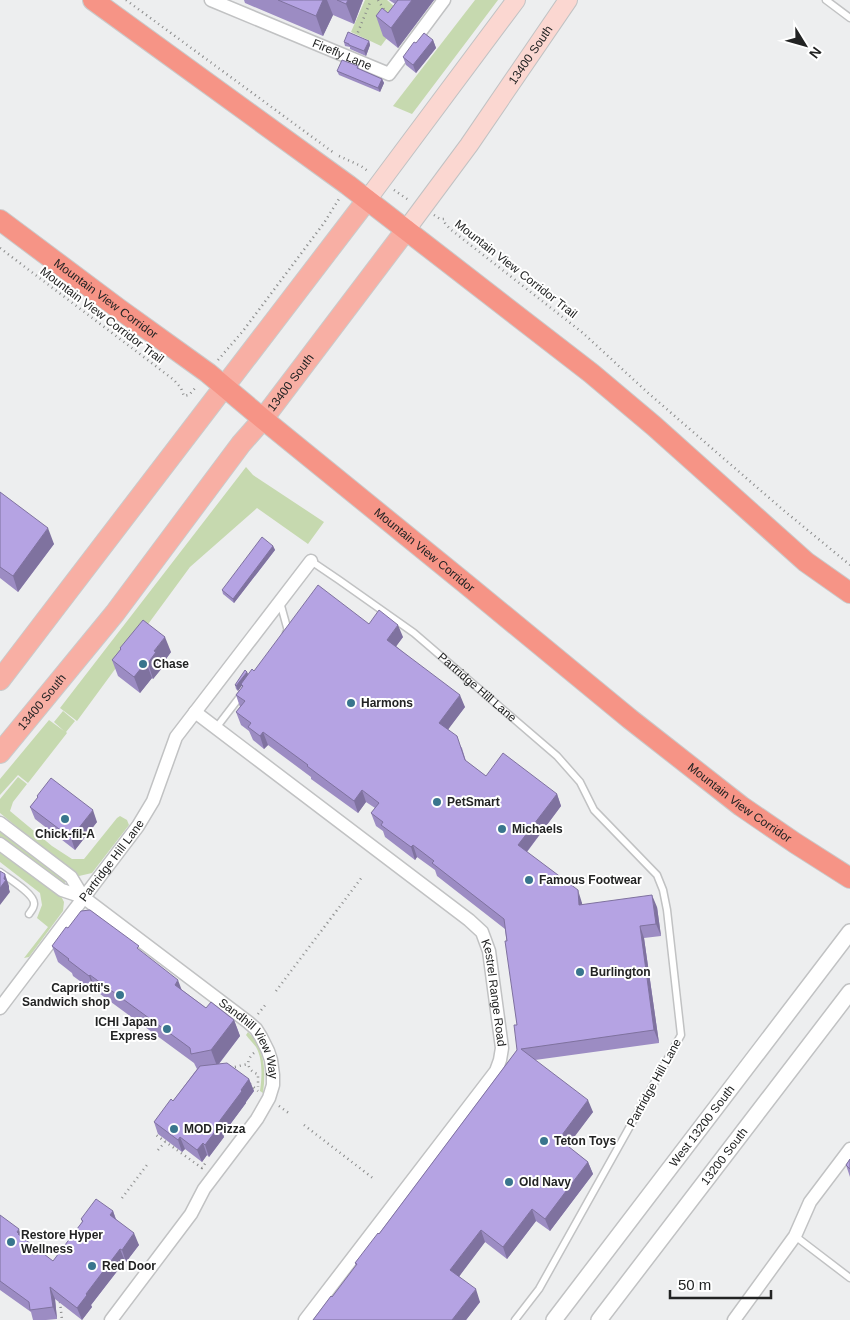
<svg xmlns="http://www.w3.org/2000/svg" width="850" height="1320" viewBox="0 0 850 1320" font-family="Helvetica,sans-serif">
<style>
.green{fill:#c6d9af}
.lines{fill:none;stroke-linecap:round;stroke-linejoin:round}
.service-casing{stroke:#c1c2c3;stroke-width:9}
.minor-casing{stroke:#c1c2c3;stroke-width:15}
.tertiary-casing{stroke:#c1c2c3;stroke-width:18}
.secondary-casing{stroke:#c1c2c3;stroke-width:20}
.primary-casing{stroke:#cacaca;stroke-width:22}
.trunk-casing{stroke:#cacaca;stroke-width:22}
.path{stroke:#898a8a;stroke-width:2.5;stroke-dasharray:1 4;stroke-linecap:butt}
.service{stroke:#fff;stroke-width:6}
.minor{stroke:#fff;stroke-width:12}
.tertiary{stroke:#fff;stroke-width:15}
.secondary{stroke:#fbd7d1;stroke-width:18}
.primary{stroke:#f8afa4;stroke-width:20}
.trunk{stroke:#f69486;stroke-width:20}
.wall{fill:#9c8cc3}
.shaded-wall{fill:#7f729f}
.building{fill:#b5a3e3;stroke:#7f729f}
.poi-dot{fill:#39758d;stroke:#fff;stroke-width:2}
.labels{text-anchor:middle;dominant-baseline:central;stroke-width:4;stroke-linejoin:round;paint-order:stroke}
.street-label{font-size:12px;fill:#222323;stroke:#fff}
.poi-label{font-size:12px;font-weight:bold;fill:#222323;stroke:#fff;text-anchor:start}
</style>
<rect width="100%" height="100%" fill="#edeeef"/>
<path class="green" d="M 365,0 L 387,0 L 404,15 L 381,46 L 351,32 Z
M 475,0 L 498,0 L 412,114 L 393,106 Z
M 246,467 L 253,475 L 324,522 L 308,544 L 257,508 L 190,567 L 77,721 L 60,708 Z
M 63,711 L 75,721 L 66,732 L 67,733 L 28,783 L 18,775 L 0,795 L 0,779 L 49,720 L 64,731 L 54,722 Z
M 18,777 L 27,784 L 13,802 L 10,811 L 52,846 L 72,859 L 84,859 L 117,818 L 120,816 L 127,820 L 129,825 L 92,873 L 79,876 L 73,873 L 0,813 L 0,799 Z
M 0,829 L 67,880 L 62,886 L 0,839 Z
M 0,849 L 61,896 L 64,902 L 63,911 L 29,957 L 24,958 L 48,927 L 37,918 L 42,905 L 40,893 L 0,862 Z
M 248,1032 C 265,1048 266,1071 263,1093 L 260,1091 C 262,1078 263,1059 256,1047 C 253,1043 249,1039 246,1035 Z"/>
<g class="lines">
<defs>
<g id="service">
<path d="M 826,0 L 850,18"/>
<path id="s1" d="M 311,561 L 339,580 L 414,633 L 557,756 L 580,782 L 594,810 L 657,875 L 663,890 L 667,910 L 681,1035 L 539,1289 L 515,1320"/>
<path d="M 280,602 L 288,631 L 286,633"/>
<path d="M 216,728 L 242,694"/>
<path d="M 0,872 C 8,878 35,894 34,904 C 34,908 31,911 29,914"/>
<path d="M 795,1236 L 850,1278"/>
</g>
<g id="minor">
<path id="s2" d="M 211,0 L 389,74 L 444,0"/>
<path id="s3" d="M 195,712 L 469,920 L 482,932 L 489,951 L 502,1048 L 500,1060 L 496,1071 L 305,1320"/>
<path d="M 0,823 L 71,877 L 83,897"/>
<path id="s4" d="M 0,844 L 62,890 L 83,897 L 248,1022 L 256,1029 L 261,1037 L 268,1051 L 271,1060 L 273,1075 L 273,1085 L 269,1098 L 257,1119 L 204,1189 L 191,1214 L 111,1320"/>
<path id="s5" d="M 0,1008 L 138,826 L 153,801 L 176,737 L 311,561"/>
<path d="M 734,1320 L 795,1236 L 810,1202 L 850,1149"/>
</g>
<g id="tertiary">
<path id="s6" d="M 554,1320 L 850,932"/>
<path id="s7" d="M 599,1320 L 850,992"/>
</g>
<g id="secondary">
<path d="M 367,200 L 516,0"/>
<path id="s8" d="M 406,230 L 469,145 L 568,0"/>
</g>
<g id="primary">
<path d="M 0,680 C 122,520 245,361 367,200"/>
<path id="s9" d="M 0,753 L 115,613 L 241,444 L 263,419 L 406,230"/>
</g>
<g id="trunk">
<path d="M 93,0 L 348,185 L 591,373 L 654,426 L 806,562 L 850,593"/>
<path id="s10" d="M 0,220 L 119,309 L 208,373 L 263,419 L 466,584 L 630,719 L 741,806 L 795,843 L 850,878"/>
</g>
</defs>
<use href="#service" class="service-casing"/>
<use href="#minor" class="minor-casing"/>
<use href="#tertiary" class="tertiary-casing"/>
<use href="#secondary" class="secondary-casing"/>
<use href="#primary" class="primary-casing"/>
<use href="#trunk" class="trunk-casing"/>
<path class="path" d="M 126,0 L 334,153
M 378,0 L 386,13
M 356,37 L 371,0
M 339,156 L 361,166 L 369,172
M 394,190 L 410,201
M 434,215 L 440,219 L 444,219 L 445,223 L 450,229 L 583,333 L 647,392 L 782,509 L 850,565
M 0,248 L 174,380 L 181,388 L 184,396 L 189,395 L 197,386
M 218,360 L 243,331 L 324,223 L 339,199
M 276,991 L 362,877
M 258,1014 L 266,1004
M 254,1053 C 245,1060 247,1071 258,1074 L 258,1087
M 230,1068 L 248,1064
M 250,1084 L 258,1091
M 279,1106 L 290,1114
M 304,1125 L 374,1179
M 159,1132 L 156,1135 L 202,1168 L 207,1161
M 158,1150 L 165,1142
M 122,1198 L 147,1165
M 60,1302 L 62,1320"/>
<use href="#service" class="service"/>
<use href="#minor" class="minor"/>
<use href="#tertiary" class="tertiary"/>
<use href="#secondary" class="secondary"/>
<use href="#primary" class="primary"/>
<use href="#trunk" class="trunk"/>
</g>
<path class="wall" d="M 244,0 L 363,0 L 354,24 L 333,15 L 323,36 L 245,3 Z
M 389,0 L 434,0 L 398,48 L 383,36 L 376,16 L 388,13 L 395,4 Z
M 433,40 L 436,48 L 416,73 L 406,65 L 403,57 L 416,43 Z
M 369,41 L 370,45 L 366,56 L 350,49 L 350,47 L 345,46 L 344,42 Z
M 358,66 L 359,69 L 382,79 L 384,83 L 380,92 L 339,75 L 337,71 Z
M 0,492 L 54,544 L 18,592 L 0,578 Z
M 273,546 L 275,550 L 234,603 L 223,594 L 222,590 Z
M 369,624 L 403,637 L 396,646 L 465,707 L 448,729 L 462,748 L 466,761 L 486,776 L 557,794 L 561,806 L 527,852 L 582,903 L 582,905 L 657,907 L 661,936 L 644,938 L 659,1043 L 535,1060 L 593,1112 L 567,1146 L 588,1162 L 593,1174 L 550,1231 L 536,1221 L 507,1259 L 485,1242 L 459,1276 L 480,1302 L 466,1320 L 313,1320 L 332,1297 L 356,1266 L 355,1263 L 379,1234 L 517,1050 L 517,1025 L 505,929 L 437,876 L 435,870 L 417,857 L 415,860 L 385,837 L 383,831 L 376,826 L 371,813 L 375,808 L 366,802 L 358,813 L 311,779 L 311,777 L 268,745 L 264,749 L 253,740 L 249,731 L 241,725 L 236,712 L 240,707 L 236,695 L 242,687 L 241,685 L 238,691 L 236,689 L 235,685 L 247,672 L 248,675 L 254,671 Z
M 120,648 L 171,652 L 161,666 L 162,668 L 153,679 L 152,678 L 140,693 L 118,676 L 112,660 L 121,649 Z
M 37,796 L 97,822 L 75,850 L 35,819 L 30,807 L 38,798 Z
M 68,928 L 140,951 L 182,990 L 206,1008 L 234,1020 L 240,1036 L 219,1064 L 249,1079 L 254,1091 L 246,1102 L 246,1103 L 223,1134 L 224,1137 L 209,1157 L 207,1155 L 202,1162 L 185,1149 L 182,1152 L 158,1134 L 154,1122 L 173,1101 L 197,1069 L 194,1063 L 96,991 L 95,992 L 73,976 L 72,973 L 58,962 L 52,946 Z
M 850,1159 L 850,1177 L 846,1165 Z
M 113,1211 L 116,1219 L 139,1245 L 126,1262 L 125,1261 L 91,1305 L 92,1307 L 82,1320 L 55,1299 L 57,1319 L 46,1320 L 33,1320 L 31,1312 L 0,1290 L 0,1215 L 22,1238 L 53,1261 L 82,1222 L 81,1219 Z"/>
<path class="shaded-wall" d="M 323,0 L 327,0 L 333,15 L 323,36 L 316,16 Z
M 348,0 L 363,0 L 354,24 L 346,4 Z
M 412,0 L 434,0 L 398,48 L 391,28 Z
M 433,40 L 436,48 L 416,73 L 413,65 Z
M 369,41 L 370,45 L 366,56 L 364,51 Z
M 382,79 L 384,83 L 380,92 L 378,88 Z
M 48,528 L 54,544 L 18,592 L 13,576 Z
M 273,546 L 275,550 L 234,603 L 233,599 Z
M 398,625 L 403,637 L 392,652 L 387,640 Z
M 165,637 L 171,652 L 161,666 L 162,668 L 153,679 L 148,663 L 154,651 Z
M 146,662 L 152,678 L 140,693 L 134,677 Z
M 247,672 L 249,676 L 238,691 L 236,686 Z
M 460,695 L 465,707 L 444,735 L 439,723 Z
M 263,732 L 268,745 L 264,749 L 260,736 Z
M 362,790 L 366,802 L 358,813 L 354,801 Z
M 557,794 L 561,806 L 522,858 L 518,845 Z
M 93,810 L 97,822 L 75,850 L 71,838 Z
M 413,845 L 417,857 L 415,860 L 411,847 Z
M 5,874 L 9,886 L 9,889 L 10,892 L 0,905 L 0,888 Z
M 578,890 L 582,903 L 584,918 L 579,905 Z
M 652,895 L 657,907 L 661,936 L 656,924 Z
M 640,926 L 644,938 L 659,1043 L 654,1030 Z
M 90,975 L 96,991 L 95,992 L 89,976 Z
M 178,980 L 184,996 L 175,985 Z
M 234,1020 L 240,1036 L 217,1066 L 211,1050 Z
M 249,1079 L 254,1091 L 246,1102 L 246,1103 L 223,1134 L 224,1137 L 209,1157 L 205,1145 L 218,1123 Z
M 588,1100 L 593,1112 L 563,1152 L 559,1139 Z
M 180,1137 L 185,1149 L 182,1152 L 178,1140 Z
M 203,1143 L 207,1155 L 202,1162 L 197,1150 Z
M 588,1162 L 593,1174 L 550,1231 L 545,1219 Z
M 532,1209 L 536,1221 L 507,1259 L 503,1247 Z
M 113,1211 L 117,1223 L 110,1215 Z
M 19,1229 L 23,1241 L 22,1243 L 17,1232 Z
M 481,1230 L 485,1242 L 455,1282 L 450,1270 Z
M 134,1233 L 139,1245 L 126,1262 L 122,1250 Z
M 120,1249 L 125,1261 L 91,1305 L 92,1307 L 82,1320 L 77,1308 L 86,1294 Z
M 50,1287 L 55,1299 L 57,1319 L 53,1307 Z
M 476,1289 L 480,1302 L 466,1320 L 452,1320 Z"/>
<path class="building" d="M 278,0 L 323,0 L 316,16 Z
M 337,0 L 348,0 L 346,4 Z
M 398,0 L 412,0 L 391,28 L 376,16 L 382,8 L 388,13 Z
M 348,32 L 369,41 L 364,51 L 349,45 L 349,44 L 344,42 Z
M 424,33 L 433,40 L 413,65 L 403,57 L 414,42 L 416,43 Z
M 342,60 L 358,66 L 357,68 L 382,79 L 378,88 L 337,71 Z
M 0,492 L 48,528 L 13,576 L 0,567 Z
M 262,537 L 273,546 L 233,599 L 222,590 Z
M 318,585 L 369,624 L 379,610 L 398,625 L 387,640 L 460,695 L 439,723 L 457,736 L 465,760 L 486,776 L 503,753 L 557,794 L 518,845 L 578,890 L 579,905 L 652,895 L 656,924 L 640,926 L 654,1030 L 521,1049 L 588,1100 L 559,1139 L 588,1162 L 545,1219 L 532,1209 L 503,1247 L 481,1230 L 450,1270 L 476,1289 L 452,1320 L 313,1320 L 331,1296 L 332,1297 L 357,1264 L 355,1263 L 378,1233 L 379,1234 L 517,1050 L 514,1025 L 517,1025 L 505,941 L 507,941 L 504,919 L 432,863 L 434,861 L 413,845 L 411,847 L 381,825 L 383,822 L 371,813 L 379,803 L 362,790 L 354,801 L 307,766 L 308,765 L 263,732 L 260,736 L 248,727 L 251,723 L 236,712 L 245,701 L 236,695 L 243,686 L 241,684 L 252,669 L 254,671 Z
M 143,620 L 165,637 L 154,651 L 156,652 L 148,663 L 146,662 L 134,677 L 112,660 L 121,649 L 120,648 Z
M 245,670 L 247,672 L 236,686 L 235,685 Z
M 51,778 L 93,810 L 71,838 L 30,807 L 38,797 L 37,796 Z
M 0,871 L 5,874 L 4,879 L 6,880 L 0,888 Z
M 90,910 L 139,946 L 137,948 L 178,980 L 175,985 L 206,1008 L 211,1002 L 234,1020 L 211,1050 L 191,1054 L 190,1048 L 90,975 L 89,976 L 68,960 L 69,959 L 52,946 L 66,927 L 68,928 L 81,911 Z
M 227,1063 L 249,1079 L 241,1090 L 242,1091 L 218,1123 L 220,1125 L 205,1145 L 203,1143 L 197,1150 L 180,1137 L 178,1140 L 154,1122 L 171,1099 L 173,1101 L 200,1066 Z
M 850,1159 L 850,1169 L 846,1165 Z
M 96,1199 L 113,1211 L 110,1215 L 134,1233 L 122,1250 L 120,1249 L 86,1294 L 87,1295 L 77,1308 L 50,1287 L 53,1307 L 30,1310 L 29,1302 L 0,1281 L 0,1215 L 19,1229 L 17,1232 L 19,1234 L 18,1234 L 53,1261 L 83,1221 L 81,1219 Z"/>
<g class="poi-dot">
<circle cx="143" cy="664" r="5"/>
<circle cx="351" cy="703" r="5"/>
<circle cx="437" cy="802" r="5"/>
<circle cx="65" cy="819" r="5"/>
<circle cx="502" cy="829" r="5"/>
<circle cx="529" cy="880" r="5"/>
<circle cx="580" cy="972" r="5"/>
<circle cx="120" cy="995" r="5"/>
<circle cx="167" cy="1029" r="5"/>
<circle cx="174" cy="1129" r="5"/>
<circle cx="544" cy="1141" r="5"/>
<circle cx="509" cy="1182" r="5"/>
<circle cx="11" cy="1242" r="5"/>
<circle cx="92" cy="1266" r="5"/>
</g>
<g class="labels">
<g class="street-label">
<text stroke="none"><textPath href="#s2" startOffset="142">Firefly Lane</textPath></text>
<text stroke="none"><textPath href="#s8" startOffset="215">13400 South</textPath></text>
<text transform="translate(516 269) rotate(38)">Mountain View Corridor Trail</text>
<text stroke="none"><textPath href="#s10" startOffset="132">Mountain View Corridor</textPath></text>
<text transform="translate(102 315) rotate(37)">Mountain View Corridor Trail</text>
<text stroke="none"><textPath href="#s9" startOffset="471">13400 South</textPath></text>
<text stroke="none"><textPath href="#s10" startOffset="538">Mountain View Corridor</textPath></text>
<text stroke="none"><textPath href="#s1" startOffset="209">Partridge Hill Lane</textPath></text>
<text stroke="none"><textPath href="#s9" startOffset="66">13400 South</textPath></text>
<text stroke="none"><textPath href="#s10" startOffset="942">Mountain View Corridor</textPath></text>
<text stroke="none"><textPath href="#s5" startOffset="185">Partridge Hill Lane</textPath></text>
<text stroke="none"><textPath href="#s3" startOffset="424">Kestrel Range Road</textPath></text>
<text stroke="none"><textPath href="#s4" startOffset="321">Sandhill View Way</textPath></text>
<text transform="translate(654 1083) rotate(-61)">Partridge Hill Lane</text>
<text stroke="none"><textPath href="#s6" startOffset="244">West 13200 South</textPath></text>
<text stroke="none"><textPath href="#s7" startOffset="206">13200 South</textPath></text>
</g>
<g class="poi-label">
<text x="153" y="664">Chase</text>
<text x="361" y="703">Harmons</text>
<text x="447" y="802">PetSmart</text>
<text x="512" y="829">Michaels</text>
<text x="65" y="834" text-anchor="middle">Chick-fil-A</text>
<text x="539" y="880">Famous Footwear</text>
<text x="590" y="972">Burlington</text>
<text x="110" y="988" text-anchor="end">Capriotti's<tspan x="110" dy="14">Sandwich shop</tspan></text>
<text x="157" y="1022" text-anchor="end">ICHI Japan<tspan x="157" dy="14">Express</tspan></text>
<text x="184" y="1129">MOD Pizza</text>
<text x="554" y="1141">Teton Toys</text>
<text x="519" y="1182">Old Navy</text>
<text x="21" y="1235">Restore Hyper<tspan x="21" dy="14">Wellness</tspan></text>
<text x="102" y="1266">Red Door</text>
</g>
</g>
<g transform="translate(805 45) rotate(127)" stroke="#ffffff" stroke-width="4" paint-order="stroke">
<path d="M0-4L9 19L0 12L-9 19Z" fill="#222323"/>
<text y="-8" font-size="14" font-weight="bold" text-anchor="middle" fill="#222323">N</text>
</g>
<path d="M670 1290v8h101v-8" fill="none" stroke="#222323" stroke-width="2.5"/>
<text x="678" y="1290" font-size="15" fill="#222323" stroke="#ffffff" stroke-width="4" paint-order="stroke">50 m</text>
</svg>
